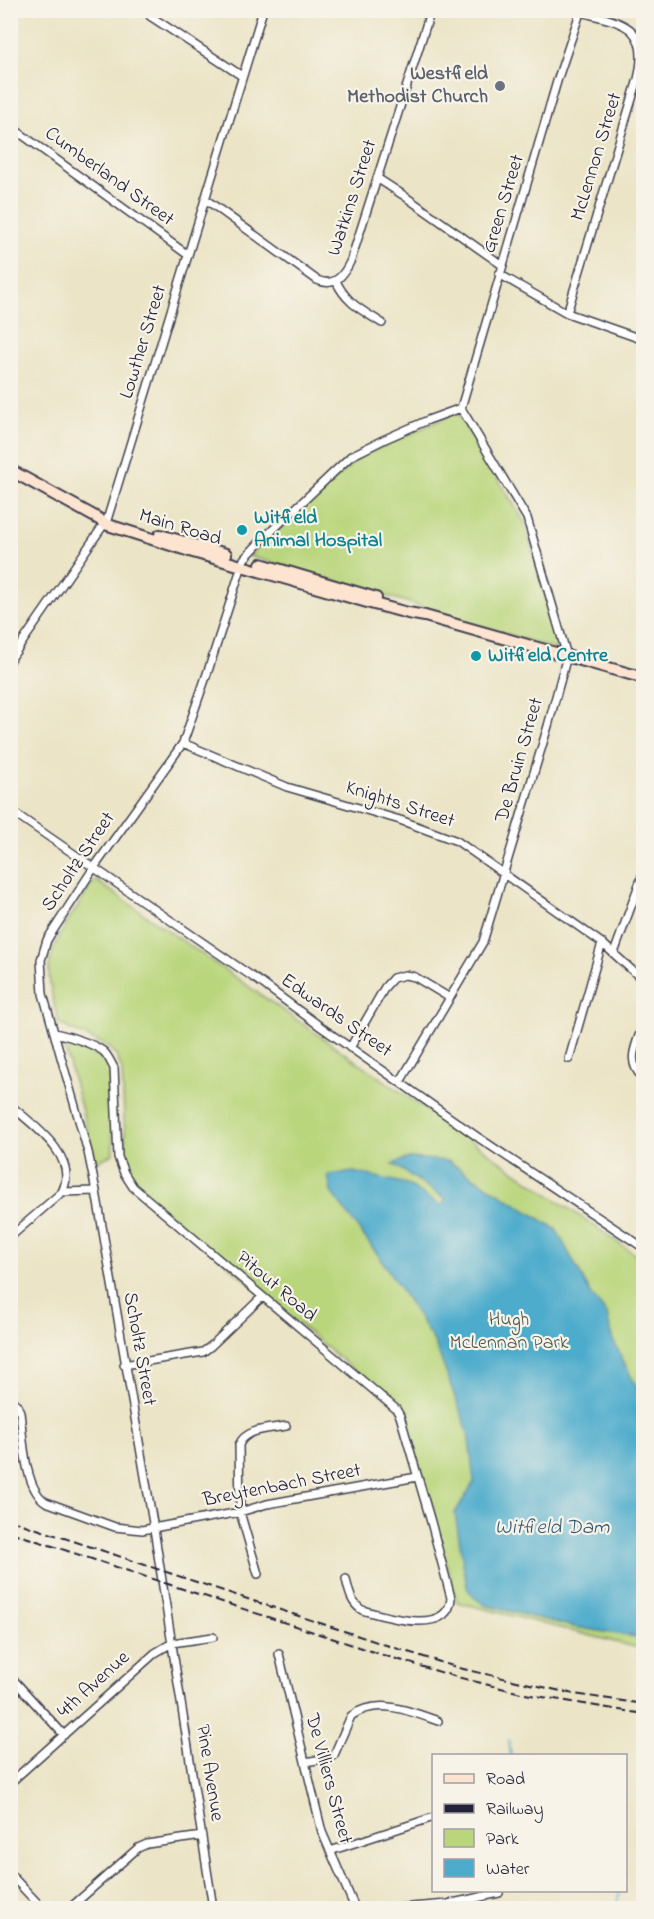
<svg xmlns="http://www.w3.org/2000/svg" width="654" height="1919" viewBox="0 0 654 1919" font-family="'Indie Flower',sans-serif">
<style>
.green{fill:#b9d67c;stroke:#6e7c5c;stroke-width:1.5}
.water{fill:#4daccc;stroke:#386784;stroke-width:1.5}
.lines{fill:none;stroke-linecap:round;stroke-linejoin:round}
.stream{stroke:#4daccc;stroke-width:2}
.street-casing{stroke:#403f50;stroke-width:10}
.secondary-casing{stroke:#403f50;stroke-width:14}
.street{stroke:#fff;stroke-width:7}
.secondary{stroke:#fde4d1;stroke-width:10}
.rail{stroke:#22223b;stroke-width:2;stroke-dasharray:9 4.5;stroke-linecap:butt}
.worship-dot{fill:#6b7280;stroke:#f7f3e8;stroke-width:2}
.culture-dot{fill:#0f9aa8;stroke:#f7f3e8;stroke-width:2}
.labels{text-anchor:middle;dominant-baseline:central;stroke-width:4.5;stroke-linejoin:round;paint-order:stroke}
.worship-label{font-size:20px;font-weight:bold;fill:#5b616d;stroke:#f7f3e8;text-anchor:end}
.street-label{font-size:20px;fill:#22223b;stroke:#f7f3e8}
.culture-label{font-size:20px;font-weight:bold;fill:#0d838f;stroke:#f7f3e8;text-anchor:start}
.park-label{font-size:20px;fill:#4f584e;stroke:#f7f3e8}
.water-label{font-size:21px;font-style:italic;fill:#335975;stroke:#f7f3e8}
</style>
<rect width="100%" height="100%" fill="#f7f3e8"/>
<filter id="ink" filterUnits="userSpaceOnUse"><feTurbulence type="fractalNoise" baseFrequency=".0167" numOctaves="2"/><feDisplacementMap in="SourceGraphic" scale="12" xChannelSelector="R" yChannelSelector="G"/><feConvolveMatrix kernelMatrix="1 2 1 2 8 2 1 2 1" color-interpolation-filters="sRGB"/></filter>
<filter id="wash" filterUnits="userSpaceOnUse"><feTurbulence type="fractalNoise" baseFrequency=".008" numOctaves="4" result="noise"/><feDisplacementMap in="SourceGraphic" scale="24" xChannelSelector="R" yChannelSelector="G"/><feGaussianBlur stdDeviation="1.35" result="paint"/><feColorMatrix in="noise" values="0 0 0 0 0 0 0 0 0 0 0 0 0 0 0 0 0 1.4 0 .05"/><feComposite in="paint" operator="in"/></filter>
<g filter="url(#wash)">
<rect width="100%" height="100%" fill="#ebe4c6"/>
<path class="green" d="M 457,412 L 525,523 L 560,651 L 407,602 L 249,556 L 360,457 Z
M 95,880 L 643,1260 L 643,1649 L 457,1602 L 420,1470 L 400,1409 L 138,1189 L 126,1160 L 122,1070 L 117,1057 L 109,1047 L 59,1024 C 55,1006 48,986 49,968 C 51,940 80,904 95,880 Z
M 62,1038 L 104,1060 L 111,1072 L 113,1154 L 96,1162 Z"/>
<path class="water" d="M 409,1158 L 448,1161 L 556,1229 L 593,1297 L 607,1314 L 612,1338 L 643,1400 L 643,1638 L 574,1627 L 485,1605 L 474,1597 L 467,1588 L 455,1513 L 474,1482 L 468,1432 L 435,1343 L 381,1259 L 331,1192 L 328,1175 L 354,1172 L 407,1184 L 441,1206 L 446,1199 L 393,1164 Z"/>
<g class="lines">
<path class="stream" d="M 509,1740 L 511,1756
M 616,1908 L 620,1890"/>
</g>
</g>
<g filter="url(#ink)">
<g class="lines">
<defs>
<path id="street" d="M 150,16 L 242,76
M 10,126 L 188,255
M 377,178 L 403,195 L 502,265
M 205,199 L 317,280 C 335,288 344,275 351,260 L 431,10
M 499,274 L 567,313 L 644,340
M 336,281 C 347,304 362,310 382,323
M 567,313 L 638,79 C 652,21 618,23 573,10
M 461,408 L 558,78 L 581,10
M 10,660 L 107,520 L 263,10
M 183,743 L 287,787 L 400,820 L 457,841 L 602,943 L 644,981
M 10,810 L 263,984 L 321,1027 L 479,1138 L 644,1248
M 614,953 L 644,871
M 644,1022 C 637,1044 624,1061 644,1079
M 55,1033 C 68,1036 92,1043 103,1051 C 108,1055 111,1063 114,1068 L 118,1157 L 124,1173 L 133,1187 L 396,1409 L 400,1416 L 431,1522 L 451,1598 C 449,1637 384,1616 362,1610 C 351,1603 349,1592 346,1579
M 350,1048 L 385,987 L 393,978 L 405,975 L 415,977 L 450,998
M 569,1059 L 602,943
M 400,1082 L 483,942 L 548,726 L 567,656 L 527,518 L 461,408
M 10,1105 C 33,1125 80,1157 62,1192
M 10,1237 L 62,1192 L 96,1191
M 124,1365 L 203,1352 L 211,1346 L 262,1297
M 10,1399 L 17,1405 L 20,1412 C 23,1436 24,1489 46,1502 L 115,1527 L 142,1530 L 240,1512 L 267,1504 L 417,1477
M 258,1574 L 240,1512 L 239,1445 C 246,1428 270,1429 286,1426
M 279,1654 L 322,1832 L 355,1908
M 10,1676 L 64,1735
M 305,1762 L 329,1758 L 334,1755 L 351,1716 C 378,1697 410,1711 438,1721
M 10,1783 L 155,1653 L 172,1643 L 213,1637
M 330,1851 L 434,1817
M 10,1874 L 42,1908
M 70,1908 L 138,1848 L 147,1844 L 202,1836
M 213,1908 L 154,1529 L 96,1191 L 88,1152 L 43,994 L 41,960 L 47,940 L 93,869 L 183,743 L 209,668 L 244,559 L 263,539 L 351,456 L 383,440 L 428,420 L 461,408
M 399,1908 L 448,1904 L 499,1893"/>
<path id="secondary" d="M 10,470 L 99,519 L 105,524 L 193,552 L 374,604 L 408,613 L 425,616 L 644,678
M 160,535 L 226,554
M 261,564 L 376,598"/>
</defs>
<use href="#street" class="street-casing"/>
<use href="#secondary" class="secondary-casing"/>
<use href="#street" class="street"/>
<use href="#secondary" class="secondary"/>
<path class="rail" d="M 10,1520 L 386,1645 L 459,1668 L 574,1694 L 644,1704
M 10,1532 L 383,1655 L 457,1677 L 525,1694 L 644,1714"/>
</g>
</g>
<circle class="worship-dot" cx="500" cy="86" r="6"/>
<g class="culture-dot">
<circle cx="242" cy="530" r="6"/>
<circle cx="476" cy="656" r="6"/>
</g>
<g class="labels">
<g class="worship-label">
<text x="488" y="74">Westfield<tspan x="488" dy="23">Methodist Church</tspan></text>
</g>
<g class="street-label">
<text transform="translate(597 157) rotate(-73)">McLennon Street</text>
<text transform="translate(109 177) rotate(36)">Cumberland Street</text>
<text transform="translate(353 198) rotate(-72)">Watkins Street</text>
<text transform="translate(504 204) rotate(-73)">Green Street</text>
<text transform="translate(144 342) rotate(-73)">Lowther Street</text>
<text transform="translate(180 528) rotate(17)">Main Road</text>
<text transform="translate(520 760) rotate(-74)">De Bruin Street</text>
<text transform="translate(400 805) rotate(18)">Knights Street</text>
<text transform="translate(79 862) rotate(-56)">Scholtz Street</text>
<text transform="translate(336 1016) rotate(35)">Edwards Street</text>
<text transform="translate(276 1287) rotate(40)">Pitout Road</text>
<text transform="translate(139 1349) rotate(80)">Scholtz Street</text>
<text transform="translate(282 1486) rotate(-11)">Breytenbach Street</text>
<text transform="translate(94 1685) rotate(-42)">4th Avenue</text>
<text transform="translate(209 1773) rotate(81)">Pine Avenue</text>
<text transform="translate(328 1779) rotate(75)">De Villiers Street</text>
</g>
<g class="culture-label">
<text x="254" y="518">Witfield<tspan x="254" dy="23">Animal Hospital</tspan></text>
<text x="488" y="656">Witfield Centre</text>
</g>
<g class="park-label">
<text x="509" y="1320">Hugh<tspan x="509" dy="23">McLennan Park</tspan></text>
</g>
<g class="water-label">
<text x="552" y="1528">Witfield Dam</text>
</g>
</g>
<rect width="654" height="1919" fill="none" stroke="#f7f3e8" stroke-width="36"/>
<rect x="432" y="1754" width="195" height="138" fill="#f7f3e8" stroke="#a29fa3" stroke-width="1.5"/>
<rect x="444" y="1774" width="30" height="9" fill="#fde4d1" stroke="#a29fa3" stroke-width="1.5"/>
<text x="486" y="1784" font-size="18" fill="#22223b">Road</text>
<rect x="444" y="1804" width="30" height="9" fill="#22223b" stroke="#a29fa3" stroke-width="1.5"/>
<text x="486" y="1814" font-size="18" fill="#22223b">Railway</text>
<rect x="444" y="1829" width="30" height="18" fill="#b9d67c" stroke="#a29fa3" stroke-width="1.5"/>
<text x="486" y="1844" font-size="18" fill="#22223b">Park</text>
<rect x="444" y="1859" width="30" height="18" fill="#4daccc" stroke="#a29fa3" stroke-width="1.5"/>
<text x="486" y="1874" font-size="18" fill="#22223b">Water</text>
</svg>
